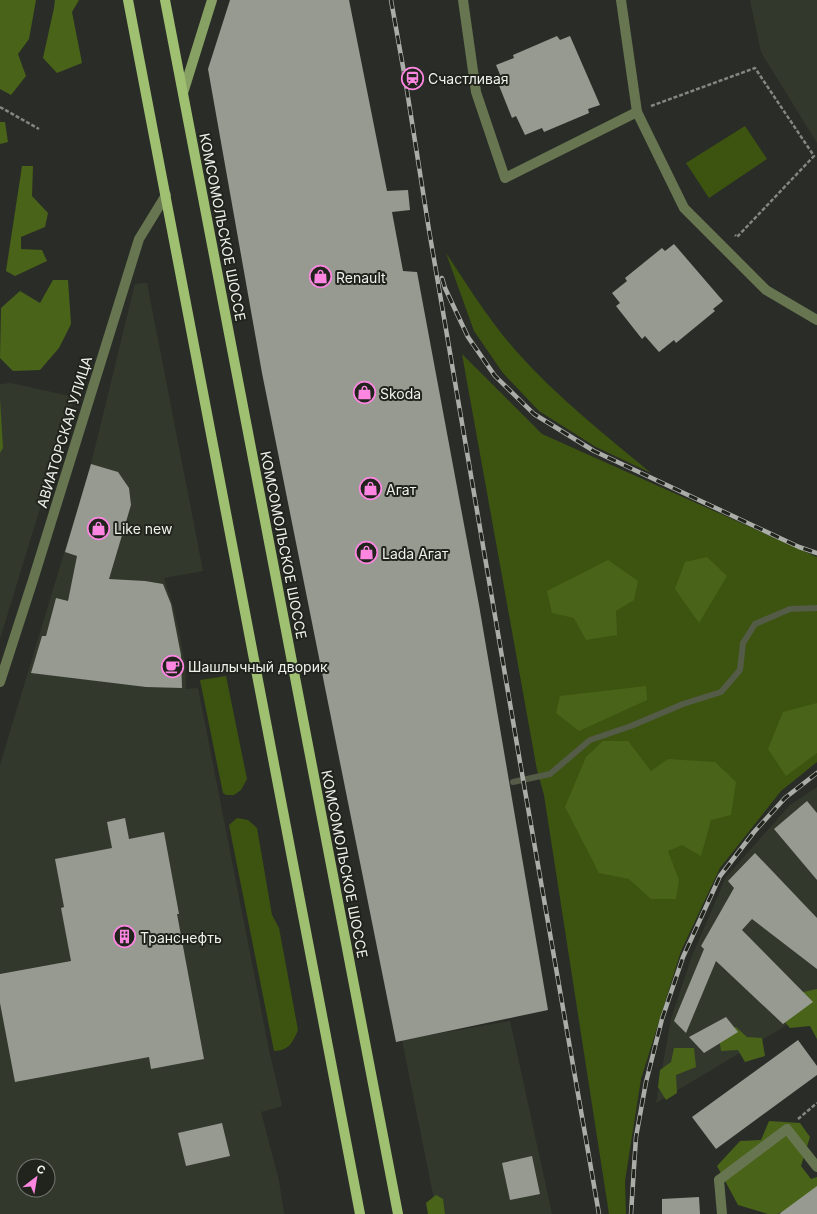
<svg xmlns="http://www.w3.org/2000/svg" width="817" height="1214" viewBox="0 0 817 1214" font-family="Inter,sans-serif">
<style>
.built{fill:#33382c;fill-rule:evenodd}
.green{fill:#3d5410}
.forest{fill:#496319}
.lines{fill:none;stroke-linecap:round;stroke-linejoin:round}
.stream{stroke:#545b47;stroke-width:6}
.building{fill:#969a91}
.path{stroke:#848681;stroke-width:2.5;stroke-dasharray:4 2;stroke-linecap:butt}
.lane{stroke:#677651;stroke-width:10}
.street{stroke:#677651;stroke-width:10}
.secondary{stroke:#87a063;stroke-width:10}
.primary{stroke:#a0c071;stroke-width:10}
.rail-casing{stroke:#abaea8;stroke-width:4.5}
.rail{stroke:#21241d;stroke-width:3;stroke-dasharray:9;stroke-linecap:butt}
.labels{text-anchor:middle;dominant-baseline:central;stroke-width:4;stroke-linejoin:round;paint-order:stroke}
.poi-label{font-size:14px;fill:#eff1ec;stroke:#21241d;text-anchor:start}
.street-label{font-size:14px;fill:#eff1ec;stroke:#21241d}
</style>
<rect width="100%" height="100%" fill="#2a2d27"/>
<path class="built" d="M 750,0 L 817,0 L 817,143 L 761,52 Z
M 147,283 L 203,571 L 164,578 L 174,609 L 181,642 L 185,665 L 186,689 L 198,688 L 269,1050 L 282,1106 L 261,1112 L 279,1181 L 284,1214 L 0,1214 L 0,765 L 91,464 L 135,284 ZM 24,1166 L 48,1166 L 48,1190 L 24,1190 Z
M 11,383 L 74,397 L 0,639 L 0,384 Z
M 817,787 L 817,1007 L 656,1103 L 671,1019 L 692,956 L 726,877 L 790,805 Z
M 510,1021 L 552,1214 L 437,1214 L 402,1040 Z"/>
<path class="green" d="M 745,126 L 767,159 L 709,198 L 686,163 Z
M 446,253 C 468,286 490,322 517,352 C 557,397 604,434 651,473 L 596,447 L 539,411 L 503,373 L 474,331 Z
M 462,354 L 542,434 L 817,557 L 817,762 L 781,791 L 720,868 L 681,951 L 641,1079 L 625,1181 L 626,1214 L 609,1214 L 544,795 L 537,770 Z
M 226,676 L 247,779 L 241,790 L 234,795 L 226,795 L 223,793 L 200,680 Z
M 237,818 L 248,820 L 257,828 L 272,915 L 279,928 L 298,1030 C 292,1044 289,1050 274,1051 L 229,825 Z"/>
<path class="forest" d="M 0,0 L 36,0 L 29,39 L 18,54 L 26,76 L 11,95 L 0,89 Z
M 55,0 L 79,0 L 72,12 L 82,63 L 57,73 L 43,58 L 54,8 Z
M 0,122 L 5,122 L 8,142 L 0,144 Z
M 22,166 L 33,166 L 32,196 L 48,213 L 45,227 L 21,237 L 21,249 L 42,250 L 47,261 L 15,276 L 6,271 Z
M 53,280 L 68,280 L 71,324 L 59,348 L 40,370 L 13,371 L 0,358 L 1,308 L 20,291 L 40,303 Z
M 0,399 L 3,448 L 0,453 Z
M 707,557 L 727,576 L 699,623 L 675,589 L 685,562 Z
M 608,560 L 638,581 L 634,600 L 616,611 L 617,635 L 586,640 L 574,618 L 552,613 L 547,591 Z
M 646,686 L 647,700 L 579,731 L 556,713 L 560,696 Z
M 817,703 L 817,753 L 786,776 L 768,749 L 783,712 Z
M 603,741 L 628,741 L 651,771 L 668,759 L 715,762 L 736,782 L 731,815 L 711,820 L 701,856 L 682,845 L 668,851 L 679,880 L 676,899 L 651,899 L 629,879 L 599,873 L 565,807 L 586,757 Z
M 817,989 L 817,1039 L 810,1026 L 790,1028 L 777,1013 L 789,995 Z
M 736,1027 L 747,1037 L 762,1038 L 765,1056 L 745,1062 L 738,1050 L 721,1051 L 718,1031 Z
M 674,1048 L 694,1048 L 696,1067 L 676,1075 L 677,1093 L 666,1100 L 658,1087 L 660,1070 L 671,1062 Z
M 769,1121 L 800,1123 L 810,1137 L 801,1166 L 811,1179 L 817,1177 L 817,1214 L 803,1203 L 777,1214 L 768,1214 L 738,1205 L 717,1166 L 740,1141 L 761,1140 Z
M 436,1195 L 443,1199 L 445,1214 L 428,1214 L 426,1203 Z"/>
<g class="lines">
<path class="stream" d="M 513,782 L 550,774 L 590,740 L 631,726 L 683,704 L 721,692 L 740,670 L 743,643 L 755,624 L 790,609 L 817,608"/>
</g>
<path class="building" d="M 230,0 L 349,0 L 387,191 L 408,190 L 410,210 L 392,212 L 403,271 L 417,272 L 479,605 L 548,1010 L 396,1042 L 262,373 L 208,69 Z
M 557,36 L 560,40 L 570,36 L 600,105 L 588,109 L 589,113 L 544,132 L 542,128 L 525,135 L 516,116 L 512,118 L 496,78 L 501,77 L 496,65 L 514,58 L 513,55 Z
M 674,244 L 723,301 L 713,309 L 715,311 L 676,343 L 674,340 L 659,352 L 645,336 L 642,339 L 616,306 L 620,303 L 612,293 L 627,281 L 625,278 L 662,248 L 665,251 Z
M 91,464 L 118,472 L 129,488 L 131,505 L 109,579 L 145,581 L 163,584 L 171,604 L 181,655 L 182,688 L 146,687 L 31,673 L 42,636 L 46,636 L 56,598 L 68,601 L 77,556 L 65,552 Z
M 807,801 L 817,813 L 817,880 L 774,829 Z
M 125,818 L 129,839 L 164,832 L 179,914 L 177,914 L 204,1059 L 151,1069 L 149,1057 L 15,1082 L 0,1003 L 0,974 L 71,961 L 61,908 L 64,907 L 55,859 L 112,848 L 107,822 Z
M 755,853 L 817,918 L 817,969 L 752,919 L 742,930 L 813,1002 L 783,1024 L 716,961 L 686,1033 L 674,1021 L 704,949 L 701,946 L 734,888 L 728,881 Z
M 726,1017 L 738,1032 L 704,1053 L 689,1037 Z
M 798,1040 L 817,1066 L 817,1075 L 716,1149 L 692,1117 Z
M 222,1123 L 230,1156 L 186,1166 L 178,1133 Z
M 532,1156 L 540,1194 L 510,1200 L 502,1163 Z
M 817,1186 L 817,1214 L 779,1214 Z
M 699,1197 L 700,1214 L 662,1214 L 662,1199 Z"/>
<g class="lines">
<path class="path" d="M 651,106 L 755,68 L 814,156 L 737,237 L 735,235
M 0,107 L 39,129
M 798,1119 L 817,1103"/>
<path class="lane" d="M 463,0 L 476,92 L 505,178 L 637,112
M 719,1180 L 787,1129 L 817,1167"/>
<path class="street" d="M 621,0 L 637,112 L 684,208 L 766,290 L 817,320
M 0,682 L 33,580 L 139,239 L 166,195
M 719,1180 L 722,1214"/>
<path class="secondary" d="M 183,93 L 212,0"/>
<path class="primary" d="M 128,0 L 360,1214
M 165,0 L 398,1214"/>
<defs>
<path id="rail" d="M 391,0 L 405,78 L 429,230 L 520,762 L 599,1214
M 442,278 L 445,288 L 468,337 L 495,376 L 534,414 L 594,451 L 799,547 L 817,553
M 631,1214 L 636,1137 L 646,1082 L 662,1019 L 683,957 L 720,876 L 754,832 L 785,798 L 817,773"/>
</defs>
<use href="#rail" class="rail-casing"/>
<use href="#rail" class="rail"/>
</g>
<defs>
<symbol id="station-ring" viewBox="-11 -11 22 22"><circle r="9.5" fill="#21241d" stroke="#fd86e1" stroke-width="1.5"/><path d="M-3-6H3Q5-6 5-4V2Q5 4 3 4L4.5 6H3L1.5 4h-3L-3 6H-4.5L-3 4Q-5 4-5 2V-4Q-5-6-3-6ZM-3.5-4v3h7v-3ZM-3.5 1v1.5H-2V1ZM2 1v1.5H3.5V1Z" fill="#fd86e1"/></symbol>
<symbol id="shop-ring" viewBox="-11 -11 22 22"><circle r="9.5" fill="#21241d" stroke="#fd86e1" stroke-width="1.5"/><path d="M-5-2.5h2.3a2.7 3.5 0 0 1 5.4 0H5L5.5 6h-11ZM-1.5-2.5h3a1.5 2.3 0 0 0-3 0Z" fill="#fd86e1"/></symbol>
<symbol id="cafe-ring" viewBox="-11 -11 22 22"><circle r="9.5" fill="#21241d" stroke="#fd86e1" stroke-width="1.5"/><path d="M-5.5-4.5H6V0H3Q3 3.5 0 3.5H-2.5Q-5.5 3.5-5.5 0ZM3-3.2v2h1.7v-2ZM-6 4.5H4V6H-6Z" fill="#fd86e1"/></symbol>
<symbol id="building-ring" viewBox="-11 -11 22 22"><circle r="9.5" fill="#21241d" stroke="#fd86e1" stroke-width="1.5"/><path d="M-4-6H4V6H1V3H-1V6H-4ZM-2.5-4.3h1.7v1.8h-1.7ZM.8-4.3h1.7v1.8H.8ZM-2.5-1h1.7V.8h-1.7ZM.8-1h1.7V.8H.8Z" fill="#fd86e1"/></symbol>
</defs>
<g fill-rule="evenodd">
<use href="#station-ring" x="400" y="66" width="25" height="25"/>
<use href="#shop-ring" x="308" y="264" width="25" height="25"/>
<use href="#shop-ring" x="352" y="380" width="25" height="25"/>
<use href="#shop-ring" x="358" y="476" width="25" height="25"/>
<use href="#shop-ring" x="86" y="516" width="25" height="25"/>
<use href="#shop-ring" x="354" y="540" width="25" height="25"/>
<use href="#cafe-ring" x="160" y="654" width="25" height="25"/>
<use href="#building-ring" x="112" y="924" width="25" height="25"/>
</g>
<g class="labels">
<g class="poi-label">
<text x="428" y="78">Счастливая</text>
<text x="336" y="277">Renault</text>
<text x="380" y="393">Skoda</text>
<text x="386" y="489">Агат</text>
<text x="114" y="528">Like new</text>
<text x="382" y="553">Lada Агат</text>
<text x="188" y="666">Шашлычный дворик</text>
<text x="140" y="937">Транснефть</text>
</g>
<g class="street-label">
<text transform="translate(223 227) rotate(79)">КОМСОМОЛЬСКОЕ ШОССЕ</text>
<text transform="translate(64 432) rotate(-73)">АВИАТОРСКАЯ УЛИЦА</text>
<text transform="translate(284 545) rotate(79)">КОМСОМОЛЬСКОЕ ШОССЕ</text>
<text transform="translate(345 864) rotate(79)">КОМСОМОЛЬСКОЕ ШОССЕ</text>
</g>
</g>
<g transform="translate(36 1178) rotate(31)"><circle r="19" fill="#21241d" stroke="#737670"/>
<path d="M0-3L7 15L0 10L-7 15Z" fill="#fd86e1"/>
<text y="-6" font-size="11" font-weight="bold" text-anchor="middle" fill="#eff1ec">С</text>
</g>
</svg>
